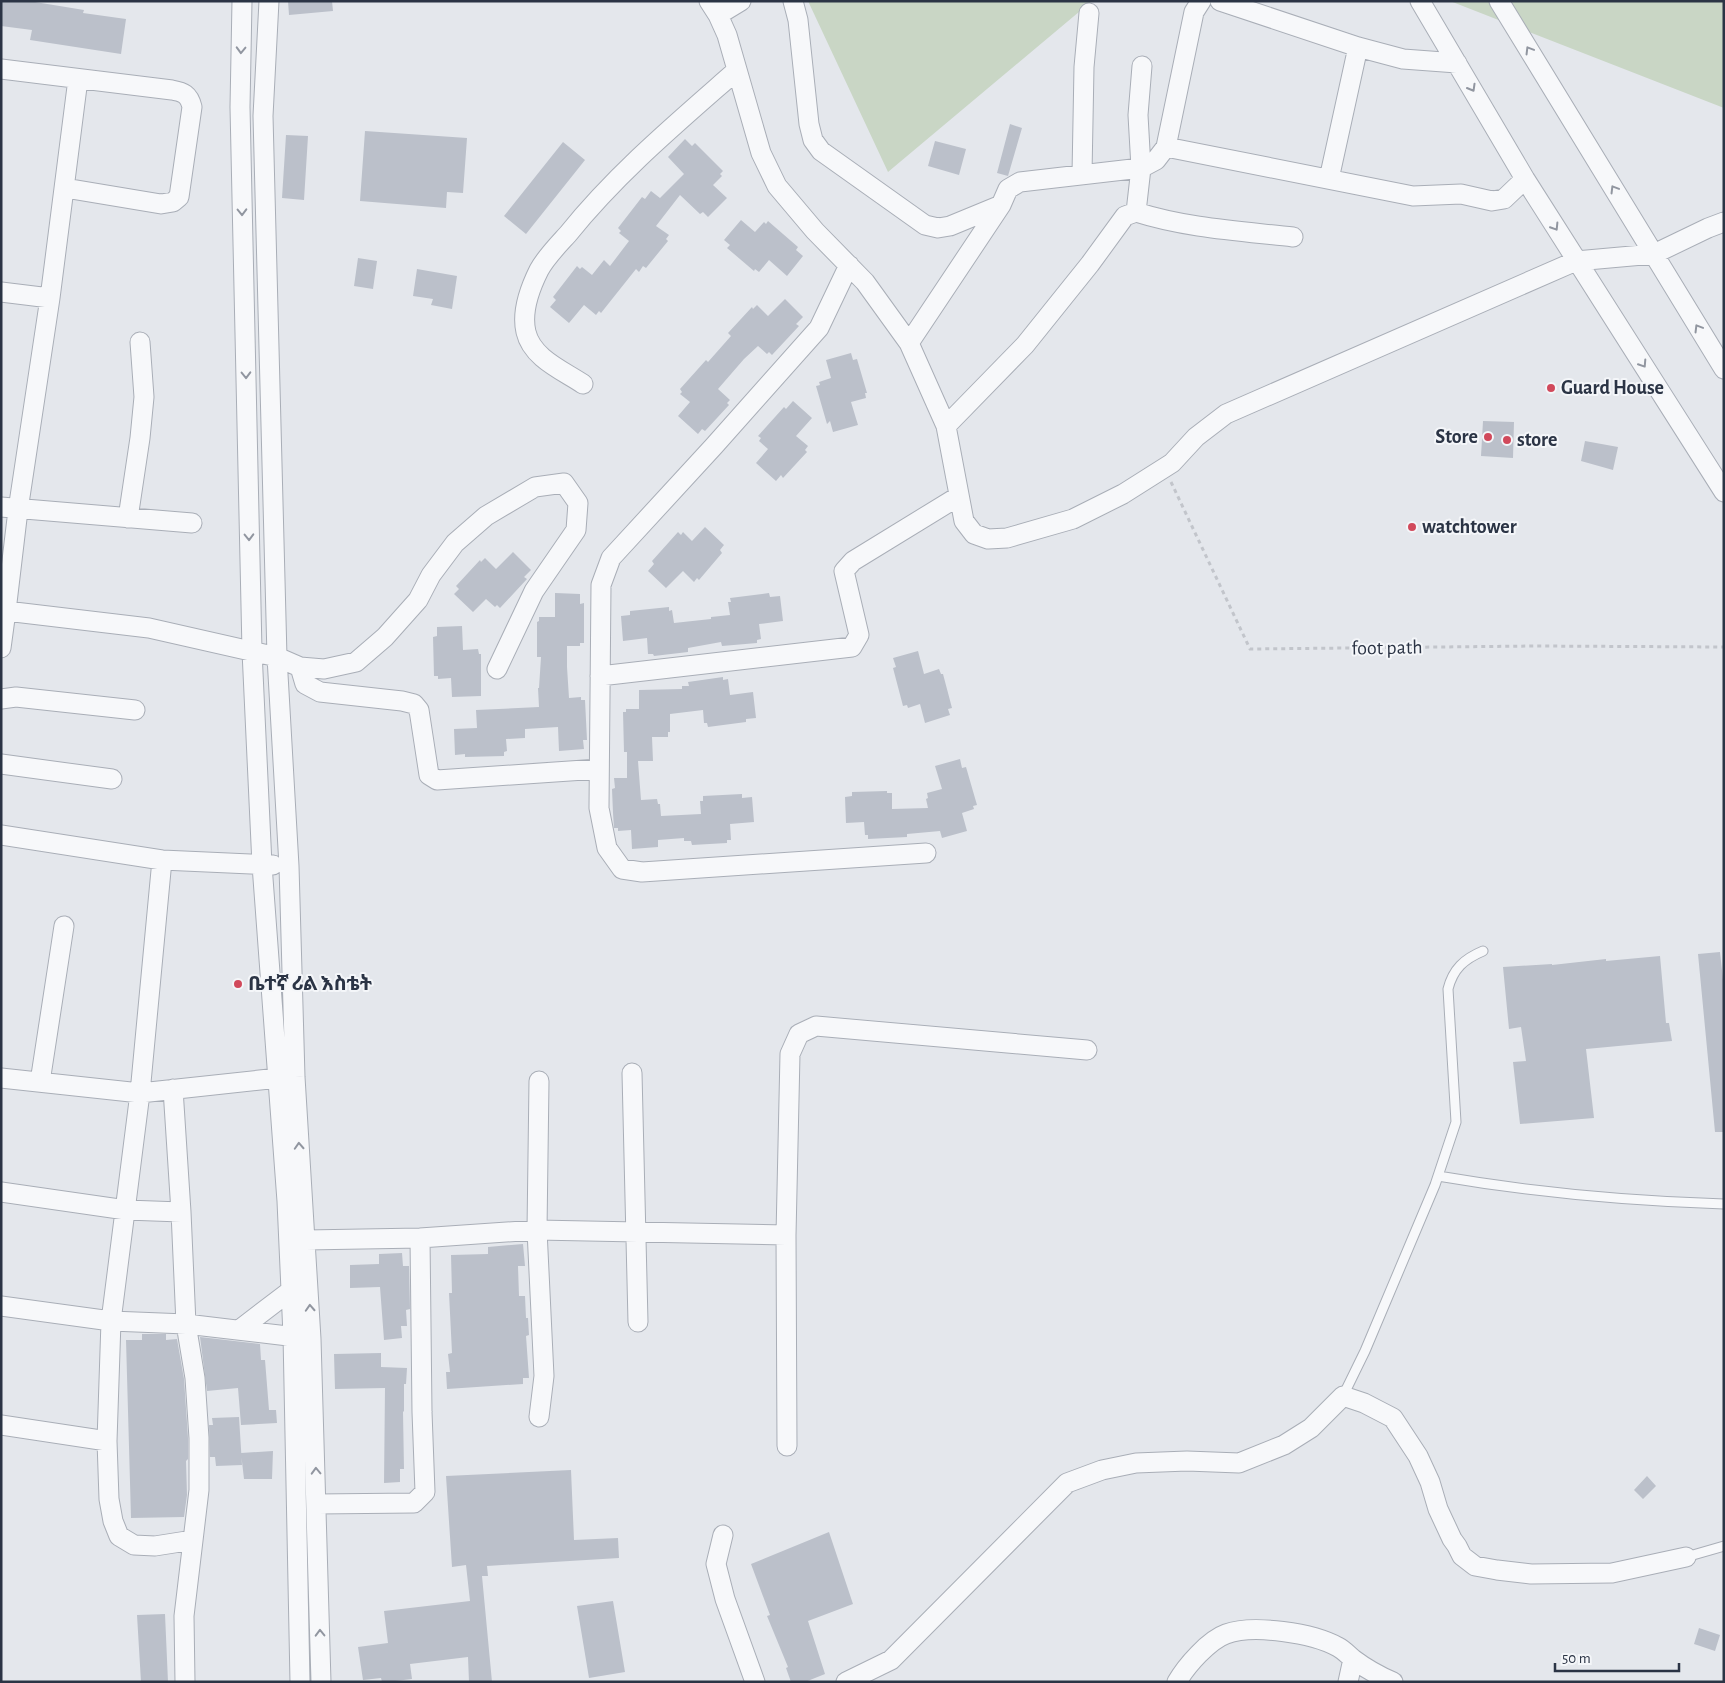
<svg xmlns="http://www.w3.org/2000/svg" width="1725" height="1683" viewBox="0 0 1725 1683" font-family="'Alegreya Sans','Noto Sans Ethiopic',sans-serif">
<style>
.green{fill:#c9d6c5}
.building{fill:#bbc0ca}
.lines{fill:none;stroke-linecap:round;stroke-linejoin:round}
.lane-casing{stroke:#a9aeb7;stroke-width:11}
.street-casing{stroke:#a9aeb7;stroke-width:21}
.path{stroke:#c2c5cb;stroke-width:3;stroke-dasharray:4 4;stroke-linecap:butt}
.lane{stroke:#f7f8fa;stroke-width:9}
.street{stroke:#f7f8fa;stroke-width:19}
.oneway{stroke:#9196a0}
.poi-dot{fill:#d1495b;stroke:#f4f6f9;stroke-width:2}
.labels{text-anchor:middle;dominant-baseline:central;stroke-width:4;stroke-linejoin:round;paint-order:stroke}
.poi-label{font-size:20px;font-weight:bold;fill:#2b3445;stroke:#f4f6f9;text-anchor:start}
.street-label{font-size:20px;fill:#2b3445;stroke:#f4f6f9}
</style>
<rect width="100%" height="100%" fill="#e4e7ec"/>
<path class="green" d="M 808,1 L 1092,1 L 888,172 Z
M 1450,1 L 1724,1 L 1724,108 Z"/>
<path class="building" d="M 1,1 L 29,1 L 84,10 L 83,13 L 126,19 L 121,54 L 30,40 L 32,30 L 1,26 Z
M 288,1 L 332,1 L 333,11 L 289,15 Z
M 1010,124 L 1022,128 L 1008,176 L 997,173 Z
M 365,131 L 467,138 L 463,193 L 447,192 L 446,208 L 360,201 Z
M 286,135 L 308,136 L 304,200 L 282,198 Z
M 685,139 L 692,146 L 695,143 L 723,171 L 720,174 L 722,176 L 713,185 L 727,198 L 708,217 L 703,212 L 700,214 L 680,195 L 656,226 L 669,235 L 666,239 L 668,241 L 646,268 L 643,266 L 639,272 L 636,269 L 601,313 L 599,311 L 596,315 L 584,305 L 569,323 L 550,307 L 556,300 L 553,297 L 577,266 L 580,269 L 582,267 L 592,275 L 604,260 L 610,266 L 629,241 L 619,233 L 621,231 L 618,228 L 642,197 L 645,199 L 651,191 L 660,198 L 684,174 L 668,157 Z
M 935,141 L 966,149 L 959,175 L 928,166 Z
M 563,142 L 585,160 L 526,234 L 504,216 Z
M 741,220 L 755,232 L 764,222 L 766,224 L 768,221 L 798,247 L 796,250 L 803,256 L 787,276 L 769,260 L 759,272 L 755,269 L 754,271 L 727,248 L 730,245 L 724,240 Z
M 358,258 L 377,261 L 373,289 L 354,286 Z
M 417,269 L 457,276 L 452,309 L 431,305 L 433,299 L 413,296 Z
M 785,299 L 803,317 L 796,324 L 799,326 L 772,355 L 769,352 L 767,354 L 758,346 L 744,359 L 718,389 L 730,400 L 727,403 L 729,405 L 705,431 L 702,429 L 698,434 L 678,416 L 690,402 L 680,394 L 682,392 L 680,389 L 706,360 L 708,362 L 731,336 L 728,333 L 752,307 L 753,309 L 757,305 L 768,316 Z
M 851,353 L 853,360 L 857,359 L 867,393 L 865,393 L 866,398 L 851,402 L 858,425 L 833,432 L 830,421 L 827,424 L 816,386 L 820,385 L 819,382 L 831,378 L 826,360 Z
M 793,401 L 812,418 L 796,436 L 808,446 L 805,450 L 807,452 L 783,478 L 781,475 L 776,481 L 756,463 L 768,449 L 759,441 L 761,438 L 758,436 L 784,407 L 786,409 Z
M 1483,421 L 1514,422 L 1513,458 L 1481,456 Z
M 1585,441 L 1618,447 L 1613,470 L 1581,461 Z
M 705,527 L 724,545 L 720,550 L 722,553 L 699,580 L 697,578 L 694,582 L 683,571 L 666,588 L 648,571 L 654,564 L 652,561 L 678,532 L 681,535 L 683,532 L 692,541 Z
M 513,552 L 531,570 L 524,577 L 527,579 L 500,608 L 497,605 L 495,607 L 486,599 L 473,612 L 454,594 L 459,589 L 456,586 L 480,560 L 481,562 L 485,558 L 496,569 Z
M 555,593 L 580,594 L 580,604 L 584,603 L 584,643 L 580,643 L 580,646 L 567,646 L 567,667 L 569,698 L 581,697 L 581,700 L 585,700 L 587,740 L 583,740 L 584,749 L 559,751 L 558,727 L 525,729 L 525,738 L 506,739 L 507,751 L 504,752 L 504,756 L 465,757 L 465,754 L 455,755 L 454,729 L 477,728 L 476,710 L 539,707 L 538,688 L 539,688 L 541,657 L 537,657 L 537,622 L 539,621 L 539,617 L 555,617 Z
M 769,593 L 770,597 L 780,596 L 783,621 L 759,624 L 761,639 L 757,640 L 757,643 L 722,646 L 721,642 L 688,648 L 688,652 L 654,656 L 653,654 L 648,654 L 647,638 L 623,641 L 621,616 L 630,615 L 630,611 L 669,607 L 669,611 L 672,610 L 674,623 L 711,619 L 711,617 L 730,615 L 728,602 L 731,602 L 730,598 Z
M 462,626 L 463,650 L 478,649 L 479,654 L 481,654 L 481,696 L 452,697 L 451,678 L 438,679 L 438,676 L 434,676 L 433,637 L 437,636 L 437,627 Z
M 918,651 L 924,674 L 939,669 L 941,674 L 943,674 L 952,708 L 948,709 L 950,715 L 925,723 L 920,704 L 908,708 L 907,705 L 903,706 L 893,668 L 896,667 L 893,658 Z
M 723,677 L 723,680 L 728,679 L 730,695 L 753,692 L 756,718 L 746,719 L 746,722 L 708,727 L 707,723 L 704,723 L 703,710 L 670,714 L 670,732 L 668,732 L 668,737 L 652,737 L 653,761 L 638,761 L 641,800 L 657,799 L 658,804 L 660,804 L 661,816 L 701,814 L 700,801 L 703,801 L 703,796 L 742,794 L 742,798 L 752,797 L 754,822 L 730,824 L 731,840 L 727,840 L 727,843 L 692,845 L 691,841 L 684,841 L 684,838 L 658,840 L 658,847 L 632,849 L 631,830 L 618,831 L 618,828 L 614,828 L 613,813 L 612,789 L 615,788 L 614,778 L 627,778 L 627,752 L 624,752 L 623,712 L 626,712 L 626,709 L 639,709 L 639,690 L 682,689 L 682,686 L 689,686 L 688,682 Z
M 960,759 L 962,768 L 966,767 L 977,805 L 973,806 L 974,809 L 962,813 L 967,831 L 942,838 L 940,831 L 907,834 L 907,837 L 868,839 L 868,835 L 865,835 L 864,822 L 846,823 L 845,797 L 852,796 L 852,792 L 887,791 L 887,793 L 892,793 L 892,809 L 928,808 L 926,799 L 928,798 L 927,793 L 942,789 L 935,766 Z
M 1720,952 L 1724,989 L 1724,1132 L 1715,1132 L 1698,954 Z
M 1660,956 L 1666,1023 L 1669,1023 L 1672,1041 L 1586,1049 L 1594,1118 L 1520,1124 L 1513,1062 L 1526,1061 L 1521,1027 L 1509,1029 L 1503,967 L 1552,964 L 1552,965 L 1606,959 L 1606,961 Z
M 523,1244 L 525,1266 L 518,1266 L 519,1296 L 525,1296 L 526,1318 L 528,1318 L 529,1335 L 526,1336 L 529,1378 L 523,1378 L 523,1384 L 447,1389 L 446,1372 L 450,1372 L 448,1354 L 452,1353 L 449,1293 L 452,1293 L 451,1255 L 488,1254 L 488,1247 Z
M 402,1253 L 403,1266 L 409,1266 L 410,1309 L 406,1310 L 407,1326 L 401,1326 L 402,1338 L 384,1340 L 380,1287 L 350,1288 L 350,1265 L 379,1264 L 379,1254 Z
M 142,1334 L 166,1334 L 166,1340 L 177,1339 L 184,1379 L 188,1438 L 188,1459 L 186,1461 L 187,1495 L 184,1517 L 131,1518 L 126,1340 L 142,1340 Z
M 200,1337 L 260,1344 L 261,1360 L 265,1360 L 269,1410 L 276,1410 L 277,1423 L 241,1425 L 238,1388 L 207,1391 Z
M 381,1353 L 381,1367 L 407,1368 L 406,1384 L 404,1384 L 404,1411 L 403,1412 L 404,1469 L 400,1469 L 400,1482 L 384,1483 L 385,1388 L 335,1389 L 334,1354 Z
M 239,1417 L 242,1465 L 216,1466 L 215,1457 L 210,1457 L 209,1425 L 213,1425 L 212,1418 Z
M 273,1451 L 272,1479 L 244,1479 L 241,1453 Z
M 571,1470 L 574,1540 L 618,1538 L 619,1558 L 487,1566 L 488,1576 L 482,1576 L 492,1682 L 469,1682 L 468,1657 L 410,1664 L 412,1679 L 387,1682 L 382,1682 L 381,1678 L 363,1680 L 358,1647 L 388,1643 L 384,1611 L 470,1601 L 466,1565 L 452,1567 L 446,1476 Z
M 1647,1476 L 1656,1486 L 1643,1499 L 1634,1490 Z
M 829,1532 L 853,1604 L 808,1621 L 825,1674 L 805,1682 L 791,1682 L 786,1668 L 788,1667 L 767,1616 L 770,1615 L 751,1564 Z
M 613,1601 L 625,1672 L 589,1678 L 577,1606 Z
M 165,1614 L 168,1682 L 141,1682 L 137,1615 Z
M 1699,1628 L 1720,1635 L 1715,1651 L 1694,1644 Z"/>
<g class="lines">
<defs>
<path id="lane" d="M 1438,1176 C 1531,1192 1630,1201 1724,1204
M 1343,1396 L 1365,1351 L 1435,1185 L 1456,1122 L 1448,989 C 1453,969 1464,959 1483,951
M 1686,1557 L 1724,1546"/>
<path id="street" d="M 242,1 L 240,107 L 252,651 L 262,865 L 287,1201 L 293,1335 L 300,1682
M 269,1 L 263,116 L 277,657 L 289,866 L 295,1077 L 311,1339 L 321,1682
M 709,1 L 718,15 L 727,35 L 761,153 L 777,186 L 815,231 L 865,282 L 909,343 L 946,426 L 964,521 L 974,534 L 988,539 L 1007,538 L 1073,519 L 1123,494 L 1172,463 L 1196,437 L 1226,414 L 1576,261 L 1654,254 L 1708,228 L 1724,222
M 793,1 L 798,20 L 809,124 L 813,140 L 821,151 L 925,225 L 938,228 L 950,226 L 1001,205
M 1220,1 L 1358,47 L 1403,59 L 1457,63
M 1420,1 L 1525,179 L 1724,492
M 1499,1 L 1724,369
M 718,15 L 741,1
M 1,69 L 172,90 C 183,92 189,94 192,107 L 179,197 L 173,202 L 161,204 L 65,188
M 1166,147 L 1413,196 L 1461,194 L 1492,201 L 1504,199 L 1525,179
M 1082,174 L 1084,67 L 1089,13
M 1329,179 L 1358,47
M 1136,212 C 1186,228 1240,231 1293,237
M 849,265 L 819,328 L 714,446 L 611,558 L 601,585 L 599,808 L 607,848 L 622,869 L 642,872 L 926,853
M 1,292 L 50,298
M 909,343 L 1001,205 L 1008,189 L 1020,182 L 1141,168 L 1138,115 L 1142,66
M 583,384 C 562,370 532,358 526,332 C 521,311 530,288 539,270 C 546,257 558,245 568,234 C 617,173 678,122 736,71
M 946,426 L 1025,345 L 1090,264 L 1125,216 L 1136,212 L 1141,168 L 1156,160 L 1166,147 L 1194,12 L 1201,1
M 1,507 L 192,523
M 128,518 L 140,438 L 144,397 L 140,342
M 1,611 L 6,611 L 18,510 L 50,298 L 78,79
M 1,648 L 6,611 L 149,628 L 277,657 L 300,667 L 324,669 L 356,662 L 385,637 L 418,600 L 431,575 L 455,543 L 486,516 L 535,487 L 564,483 L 578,503 L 576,530 L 534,591 L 497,669
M 300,667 L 305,684 L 320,692 L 402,701 L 414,704 L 419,710 L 429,775 L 437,780 L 599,769
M 600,676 L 852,647 L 859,635 L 844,571 L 853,561 L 959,496
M 1,699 L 16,697 L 135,710
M 1,764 L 112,779
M 1,835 L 162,860 L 273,865
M 162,860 L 140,1093 L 111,1321 L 107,1441 L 109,1499 L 113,1521 L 119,1536 L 134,1545 L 155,1546 L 193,1540
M 632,1073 L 638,1322
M 1,1078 L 140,1093 L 288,1077
M 539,1081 L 537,1230 L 544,1376 L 539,1417
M 40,1082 L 64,926
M 173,1089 L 181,1212 L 186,1324 L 195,1378 L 199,1438 L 199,1490 L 184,1616 L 185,1682
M 1,1192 L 126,1210 L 181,1212
M 306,1240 L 420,1238 L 537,1230 L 786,1235
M 1,1306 L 111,1321 L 186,1324 L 305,1338
M 239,1330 L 298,1285
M 1,1425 L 107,1441
M 787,1446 L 786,1235 L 790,1054 L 799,1034 L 816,1026 L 1087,1050
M 317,1504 L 414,1503 L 425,1492 L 422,1412 L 420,1238
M 723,1535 L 716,1564 L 725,1599 L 755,1682
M 846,1682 L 891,1660 L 1067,1483 L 1102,1470 L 1136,1463 L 1187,1461 L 1239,1463 L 1284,1445 L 1311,1428 L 1343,1396 L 1364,1403 L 1393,1418 L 1418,1456 L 1430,1482 L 1438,1509 L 1452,1539 L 1457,1546 L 1462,1556 L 1475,1566 L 1497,1570 L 1531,1574 L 1612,1573 L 1686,1557
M 1177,1682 C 1186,1666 1209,1640 1226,1634 C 1253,1624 1313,1633 1338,1647 C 1344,1650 1348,1655 1353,1659 C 1365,1668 1379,1676 1393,1682
M 1348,1682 L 1353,1659"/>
</defs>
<use href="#lane" class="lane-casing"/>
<use href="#street" class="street-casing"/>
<path class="path" d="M 1171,482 L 1250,649 L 1536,646 L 1724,647"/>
<use href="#lane" class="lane"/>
<use href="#street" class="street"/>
</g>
<defs><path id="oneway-chevron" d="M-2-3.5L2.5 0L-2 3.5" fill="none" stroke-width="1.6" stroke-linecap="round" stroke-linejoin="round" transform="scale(1.25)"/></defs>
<g class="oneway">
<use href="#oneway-chevron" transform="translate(241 50) rotate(92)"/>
<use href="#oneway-chevron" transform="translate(1529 50) rotate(-121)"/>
<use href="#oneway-chevron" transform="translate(1472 88) rotate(60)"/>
<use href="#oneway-chevron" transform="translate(1614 189) rotate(-121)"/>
<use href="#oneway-chevron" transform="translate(242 212) rotate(89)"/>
<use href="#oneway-chevron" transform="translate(1555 227) rotate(58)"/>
<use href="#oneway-chevron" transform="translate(1698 328) rotate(-121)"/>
<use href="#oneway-chevron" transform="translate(1643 364) rotate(57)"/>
<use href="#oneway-chevron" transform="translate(246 375) rotate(89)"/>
<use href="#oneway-chevron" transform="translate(249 537) rotate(89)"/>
<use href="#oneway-chevron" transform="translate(299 1146) rotate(-93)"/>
<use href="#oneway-chevron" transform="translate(310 1308) rotate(-93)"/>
<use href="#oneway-chevron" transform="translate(316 1471) rotate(-92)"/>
<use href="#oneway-chevron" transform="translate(320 1633) rotate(-91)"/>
</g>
<g class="poi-dot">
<circle cx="1551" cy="388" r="5"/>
<circle cx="1488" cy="437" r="5"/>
<circle cx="1507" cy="440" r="5"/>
<circle cx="1412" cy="527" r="5"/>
<circle cx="238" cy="984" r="5"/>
</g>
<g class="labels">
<g class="poi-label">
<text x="1561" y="388">Guard House</text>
<text x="1478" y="437" text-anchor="end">Store</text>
<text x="1517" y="440">store</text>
<text x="1422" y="527">watchtower</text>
<text x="248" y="984">ቤተኛ ሪል እስቴት</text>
</g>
<g class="street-label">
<text transform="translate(1387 648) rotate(-1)">foot path</text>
</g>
</g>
<rect width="1725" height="1683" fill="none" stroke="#2b3445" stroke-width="5"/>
<path d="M1555 1663v8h124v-8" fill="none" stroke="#2b3445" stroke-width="2.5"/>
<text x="1562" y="1663" font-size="15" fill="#2b3445" stroke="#f4f6f9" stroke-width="4" paint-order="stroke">50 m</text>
</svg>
